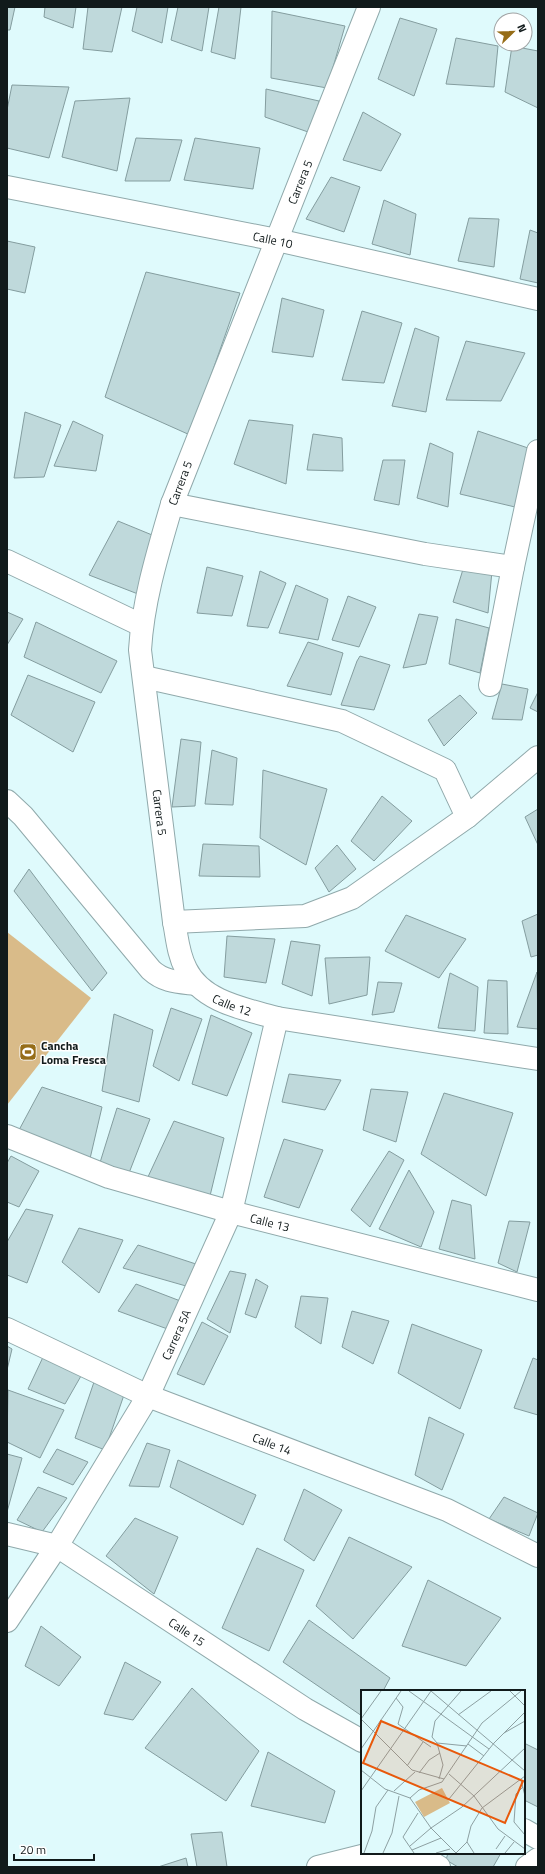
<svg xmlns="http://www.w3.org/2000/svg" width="545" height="1874" viewBox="0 0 545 1874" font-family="'Titillium Web',sans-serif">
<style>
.green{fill:#d9bb89}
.building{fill:#bfd9db;stroke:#849d9f}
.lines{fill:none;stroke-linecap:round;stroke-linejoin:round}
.minor-casing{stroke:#90a9ab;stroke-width:24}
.tertiary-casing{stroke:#90a9ab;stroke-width:24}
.minor{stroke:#fff;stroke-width:22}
.tertiary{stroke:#fff;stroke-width:22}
.labels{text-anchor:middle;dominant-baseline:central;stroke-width:3;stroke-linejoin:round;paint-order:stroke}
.street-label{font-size:12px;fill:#111a1b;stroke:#fff}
.poi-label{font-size:12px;font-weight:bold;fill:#111a1b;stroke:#fff;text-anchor:start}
.inset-road{fill:none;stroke:#8da0a2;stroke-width:1}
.view{fill:#e8590c;fill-opacity:0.15;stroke:#e8590c;stroke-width:2}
.inset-edge{fill:none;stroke:#111a1b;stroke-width:2}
</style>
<rect width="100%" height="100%" fill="#dffafc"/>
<path class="green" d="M 7,932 L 91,998 L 7,1105 Z"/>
<path class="building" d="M 7,7 L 15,7 L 10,30 L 7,30 Z
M 45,7 L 76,7 L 73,28 L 44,17 Z
M 88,7 L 122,7 L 112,52 L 83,49 Z
M 137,7 L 168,7 L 162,43 L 132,31 Z
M 178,7 L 209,7 L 202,51 L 171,40 Z
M 219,7 L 241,7 L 235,59 L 211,52 Z
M 272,11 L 345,26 L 327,88 L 271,78 Z
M 400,18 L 437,29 L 414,96 L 378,79 Z
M 456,38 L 498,46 L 494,87 L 446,84 Z
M 512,46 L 538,51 L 538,108 L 505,92 Z
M 12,85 L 69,87 L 49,158 L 7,148 L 7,110 Z
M 266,89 L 319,101 L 311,133 L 265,117 Z
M 130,98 L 117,171 L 62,157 L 75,101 Z
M 363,112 L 401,134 L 381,171 L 343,160 Z
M 136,138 L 182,140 L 170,181 L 125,181 Z
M 195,138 L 260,148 L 253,189 L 184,180 Z
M 331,177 L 360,187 L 344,232 L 306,219 Z
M 384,200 L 416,214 L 410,255 L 372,244 Z
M 469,218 L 499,219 L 494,267 L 458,261 Z
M 530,230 L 538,233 L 538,283 L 520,279 Z
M 7,241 L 35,247 L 25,293 L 7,289 Z
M 146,272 L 240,293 L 190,435 L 105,397 Z
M 282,298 L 324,310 L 313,357 L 272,352 Z
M 362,311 L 402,323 L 384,383 L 342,380 Z
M 415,328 L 439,337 L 426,412 L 392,406 Z
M 466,341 L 525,353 L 501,401 L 446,400 Z
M 25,412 L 61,425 L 44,477 L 14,478 Z
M 249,420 L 293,425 L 286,484 L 234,464 Z
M 73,421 L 103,435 L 96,471 L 54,466 Z
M 478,431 L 531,449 L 515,507 L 460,494 Z
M 313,434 L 342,438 L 343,471 L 307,470 Z
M 430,443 L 453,453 L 448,507 L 417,498 Z
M 383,460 L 405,460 L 399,505 L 374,500 Z
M 118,521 L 157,537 L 138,594 L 89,575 Z
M 464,566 L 492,571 L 488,613 L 453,602 Z
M 207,567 L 243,576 L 232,616 L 197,613 Z
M 260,571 L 286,583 L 268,628 L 247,626 Z
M 296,585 L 328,599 L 318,640 L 279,633 Z
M 348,596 L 376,607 L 359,647 L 332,640 Z
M 7,612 L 23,619 L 7,645 Z
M 419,614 L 438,617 L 426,664 L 403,668 Z
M 456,619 L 489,628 L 480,673 L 449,664 Z
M 36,622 L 117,661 L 101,693 L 24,657 Z
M 308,642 L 343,653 L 331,695 L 287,686 Z
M 360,656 L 390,665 L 374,710 L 341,705 L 357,661 Z
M 28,675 L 95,702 L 73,752 L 11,715 Z
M 502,684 L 528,689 L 522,720 L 492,719 Z
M 538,692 L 538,712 L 530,708 Z
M 460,695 L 477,713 L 444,746 L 428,720 Z
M 181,739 L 201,742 L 195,806 L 172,807 Z
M 212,750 L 237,758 L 233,805 L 205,804 Z
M 263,770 L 327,789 L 306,865 L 260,838 Z
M 382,796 L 412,821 L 374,861 L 351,841 Z
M 538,809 L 538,845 L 525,817 Z
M 203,844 L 259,846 L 260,877 L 199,876 Z
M 337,845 L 356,869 L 329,892 L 315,868 Z
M 29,869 L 107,973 L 92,991 L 14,891 Z
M 538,914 L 538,955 L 531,957 L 522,921 Z
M 406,915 L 466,939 L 439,978 L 385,951 Z
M 227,936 L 275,939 L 266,983 L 224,977 Z
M 291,941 L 320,945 L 312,996 L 282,984 Z
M 370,957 L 367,995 L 329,1004 L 325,958 Z
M 537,972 L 538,1029 L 517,1027 Z
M 450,973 L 478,987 L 475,1031 L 438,1028 Z
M 488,980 L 507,981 L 508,1034 L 484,1033 Z
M 378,982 L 402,983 L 394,1012 L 372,1015 Z
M 171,1008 L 202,1019 L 179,1081 L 153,1066 Z
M 114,1014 L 153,1030 L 139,1102 L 102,1091 Z
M 211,1015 L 252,1033 L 227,1096 L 192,1084 Z
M 289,1074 L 341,1080 L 325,1110 L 282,1102 Z
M 42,1087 L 102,1107 L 89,1163 L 19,1130 Z
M 371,1089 L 408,1092 L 396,1142 L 363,1130 Z
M 444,1093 L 513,1113 L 486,1196 L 421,1154 Z
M 117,1108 L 150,1119 L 129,1173 L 98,1169 Z
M 174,1121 L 224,1138 L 209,1200 L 147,1179 Z
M 284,1139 L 323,1150 L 299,1208 L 264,1197 Z
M 389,1151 L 404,1160 L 370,1227 L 351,1210 Z
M 11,1156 L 39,1171 L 19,1207 L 7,1202 L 7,1163 Z
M 409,1170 L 434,1212 L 421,1247 L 379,1229 Z
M 452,1200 L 471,1205 L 475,1259 L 439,1249 Z
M 26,1209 L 53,1215 L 27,1283 L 7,1275 L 7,1242 Z
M 509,1221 L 530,1222 L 517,1272 L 498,1263 Z
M 79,1228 L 123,1240 L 99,1293 L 62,1262 Z
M 138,1245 L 202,1266 L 193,1288 L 123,1268 Z
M 230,1271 L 246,1274 L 230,1333 L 207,1319 Z
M 256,1279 L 268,1286 L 256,1318 L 245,1314 Z
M 136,1284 L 183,1302 L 173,1331 L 118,1311 Z
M 301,1296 L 328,1298 L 321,1344 L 295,1327 Z
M 352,1311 L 389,1321 L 373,1364 L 342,1347 Z
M 202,1322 L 228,1336 L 204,1385 L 177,1374 Z
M 412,1324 L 482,1350 L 460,1409 L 398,1373 Z
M 7,1346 L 12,1349 L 7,1370 Z
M 44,1355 L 85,1369 L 65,1404 L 28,1389 Z
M 533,1358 L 538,1360 L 538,1415 L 514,1408 Z
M 94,1382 L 125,1392 L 105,1450 L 75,1438 Z
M 8,1390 L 64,1410 L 40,1458 L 7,1442 Z
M 429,1417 L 464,1434 L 442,1490 L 415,1475 Z
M 147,1443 L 170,1450 L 159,1487 L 129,1486 Z
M 57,1449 L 88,1462 L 73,1485 L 43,1472 Z
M 7,1454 L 22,1458 L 7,1512 Z
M 178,1460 L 256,1495 L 243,1525 L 170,1487 Z
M 38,1487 L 67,1498 L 42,1532 L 17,1520 Z
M 304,1489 L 342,1510 L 314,1561 L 284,1540 Z
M 504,1497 L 538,1513 L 529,1536 L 489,1519 Z
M 135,1518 L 178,1537 L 154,1594 L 106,1556 Z
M 349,1537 L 412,1567 L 353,1639 L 316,1606 Z
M 257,1548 L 304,1570 L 269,1651 L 222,1628 Z
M 428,1580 L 501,1618 L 466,1666 L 402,1646 Z
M 309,1620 L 390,1678 L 383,1691 L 362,1691 L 362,1716 L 283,1662 Z
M 41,1626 L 81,1657 L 59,1686 L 25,1666 Z
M 125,1662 L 161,1682 L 133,1720 L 104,1714 Z
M 192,1688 L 259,1751 L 226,1801 L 145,1748 Z
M 524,1743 L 538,1750 L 538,1807 L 524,1800 Z
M 268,1752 L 335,1791 L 325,1823 L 251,1806 Z
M 222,1832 L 227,1867 L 197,1867 L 191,1834 Z
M 448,1853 L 501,1853 L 493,1867 L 458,1867 L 446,1860 Z
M 186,1858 L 188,1867 L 158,1867 Z"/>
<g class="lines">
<defs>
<g id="minor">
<path id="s1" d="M 7,187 L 277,240 L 538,299"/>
<path d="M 172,504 L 425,554 L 513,567"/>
<path d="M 7,561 L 141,625"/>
<path d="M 144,677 L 342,721 L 445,770 L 467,817"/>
<path d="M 490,685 L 513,567 L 538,451"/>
<path d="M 7,801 L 23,816 L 151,970 C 164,982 178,982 195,984"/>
<path d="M 174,922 L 305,916 L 352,898 L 467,817 L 538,757"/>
<path id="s2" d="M 7,1136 L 109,1177 L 231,1212 L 538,1290"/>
<path id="s3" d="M 7,1329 L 148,1396 L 447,1510 L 538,1556"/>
<path id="s4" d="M 7,1534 L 57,1546 L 305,1709 L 362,1741"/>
<path id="s5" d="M 7,1621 L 57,1546 L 148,1396 L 231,1212 L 277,1018"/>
<path d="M 524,1830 L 538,1838"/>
<path d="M 318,1867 L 366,1855 L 421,1856 L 439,1867"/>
<path d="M 527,1867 L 538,1859"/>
</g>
<g id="tertiary">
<path id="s6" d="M 369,7 L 172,504 C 158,552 143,600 140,650 L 174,922 C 177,937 178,954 186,969 C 202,1002 245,1009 277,1018 L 538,1059"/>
</g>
</defs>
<use href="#minor" class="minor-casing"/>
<use href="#tertiary" class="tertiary-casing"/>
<use href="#minor" class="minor"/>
<use href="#tertiary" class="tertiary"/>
</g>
<defs>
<symbol id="stadium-square" viewBox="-11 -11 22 22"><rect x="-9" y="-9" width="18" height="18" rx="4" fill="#966d18" stroke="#fff"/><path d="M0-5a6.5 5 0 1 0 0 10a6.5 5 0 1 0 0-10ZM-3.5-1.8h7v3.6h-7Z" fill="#fff"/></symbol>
</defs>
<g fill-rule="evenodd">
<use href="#stadium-square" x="18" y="1042" width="20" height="20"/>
</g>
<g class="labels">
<g class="street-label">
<text transform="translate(300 182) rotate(-68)">Carrera 5</text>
<text stroke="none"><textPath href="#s1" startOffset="271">Calle 10</textPath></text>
<text transform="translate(180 483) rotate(-69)">Carrera 5</text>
<text stroke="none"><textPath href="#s6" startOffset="848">Carrera 5</textPath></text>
<text stroke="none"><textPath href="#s6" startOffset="1067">Calle 12</textPath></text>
<text stroke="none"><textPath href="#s2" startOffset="277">Calle 13</textPath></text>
<text stroke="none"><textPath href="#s5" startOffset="333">Carrera 5A</textPath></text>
<text stroke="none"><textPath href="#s3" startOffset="289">Calle 14</textPath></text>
<text stroke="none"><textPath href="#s4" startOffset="207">Calle 15</textPath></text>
</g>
<g class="poi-label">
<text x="41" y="1045">Cancha<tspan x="41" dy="14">Loma Fresca</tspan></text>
</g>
</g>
<g transform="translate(361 1690)">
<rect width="164" height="164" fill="#dffafc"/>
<path d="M 81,98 L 89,113 L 63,127 L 54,112 Z" fill="#d9bb89"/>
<path class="inset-road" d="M 48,1 L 128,59M 70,1 L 164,81M 149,1 L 164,16M 35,8 L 42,17 L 37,34 L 70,57M 97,25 L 130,1M 0,29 L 51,80 L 83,89M 0,29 L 20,1M 143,43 L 164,31M 76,53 L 106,56M 107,54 L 123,66M 0,59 L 40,1M 46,76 L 62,52M 0,80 L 24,99 L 49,108 L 70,138 L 95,163M 58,83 L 68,70 L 79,63M 88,84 L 113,106 L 137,139 L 164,159M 78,89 L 82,75 L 76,53 L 71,47 L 74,31 L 100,1M 160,90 L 164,106M 162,97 L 155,104 L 153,132 L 164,145M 0,101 L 70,1M 33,101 L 54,82M 49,108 L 58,100 L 81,92 L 121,33 L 160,1M 88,109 L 133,53 L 164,22M 106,152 L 113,163M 49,156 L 70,138 L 101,117 L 164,58M 135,159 L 144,146M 51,160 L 80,148M 3,163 L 11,141 L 15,117 L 27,100M 22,163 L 31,143 L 38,106M 53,163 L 42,147 L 57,123M 75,163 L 89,159M 95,163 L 106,152 L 110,136 L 121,118 L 164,86M 144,163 L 153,152"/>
<path class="view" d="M 20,31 L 162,91 L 144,133 L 2,73 Z"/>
<rect width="164" height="164" class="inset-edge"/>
</g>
<rect width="545" height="1874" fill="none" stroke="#111a1b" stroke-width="16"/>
<g transform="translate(513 32) rotate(67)"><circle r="19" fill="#ffffff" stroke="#a0a3a4"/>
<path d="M0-3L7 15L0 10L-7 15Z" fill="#966d18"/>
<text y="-6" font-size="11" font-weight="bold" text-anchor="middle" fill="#111a1b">N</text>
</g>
<path d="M14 1854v6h80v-6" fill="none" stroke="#111a1b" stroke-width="2"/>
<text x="20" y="1854" font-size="12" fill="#111a1b" stroke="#ffffff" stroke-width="3" paint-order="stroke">20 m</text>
</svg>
